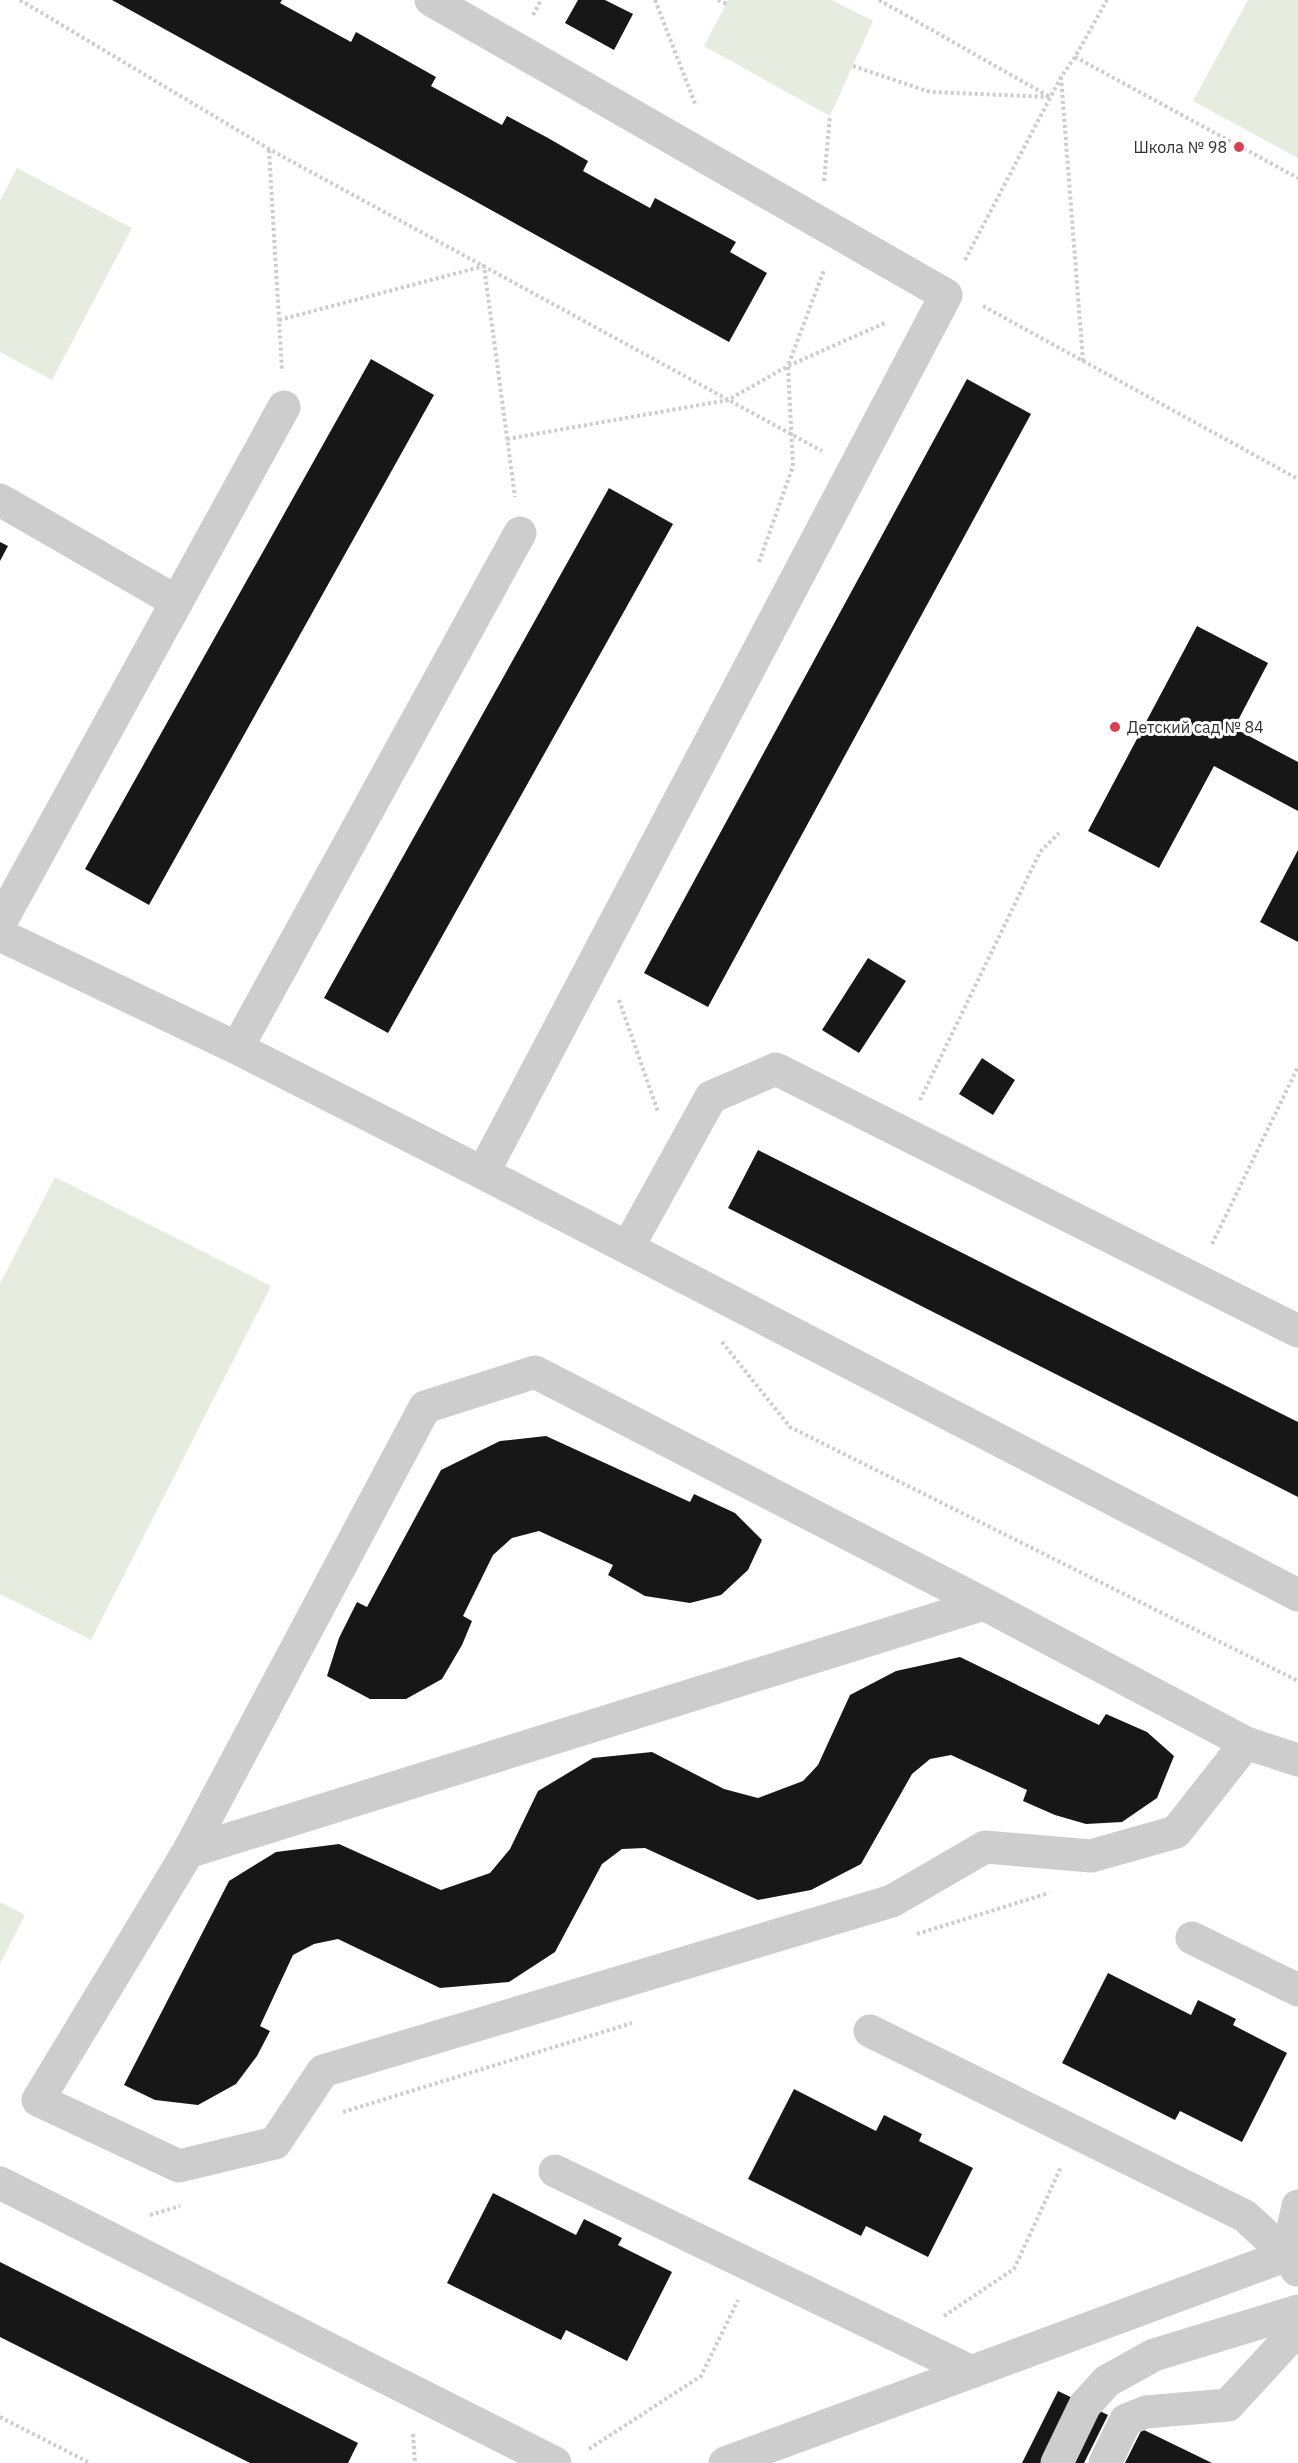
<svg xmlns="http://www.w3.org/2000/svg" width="1298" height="2463" viewBox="0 0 1298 2463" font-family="'IBM Plex Sans',sans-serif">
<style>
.green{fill:#e6ecdf}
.building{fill:#171717}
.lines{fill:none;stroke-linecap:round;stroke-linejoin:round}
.path{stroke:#cdcdcd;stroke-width:4;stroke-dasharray:3 3;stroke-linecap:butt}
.minor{stroke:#cdcdcd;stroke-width:33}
.poi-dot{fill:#d74250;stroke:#fff;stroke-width:2}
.labels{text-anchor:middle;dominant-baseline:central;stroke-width:6;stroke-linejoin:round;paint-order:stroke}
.poi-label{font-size:16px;fill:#303030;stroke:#fff;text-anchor:end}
</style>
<rect width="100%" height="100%" fill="#fff"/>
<path class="green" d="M 728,0 L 832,0 L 873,21 L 830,116 L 704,46 Z
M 1248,0 L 1298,0 L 1298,158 L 1193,101 Z
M 17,168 L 132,228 L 52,380 L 0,352 L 0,201 Z
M 55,1177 L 271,1286 L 91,1640 L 0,1594 L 0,1284 Z
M 0,1902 L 25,1915 L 0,1964 Z"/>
<path class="building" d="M 112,0 L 282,0 L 280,3 L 351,42 L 356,32 L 436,77 L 431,86 L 502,125 L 507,116 L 548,138 L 588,161 L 583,171 L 650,208 L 655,198 L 736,242 L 730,252 L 767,273 L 729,342 Z
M 578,0 L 605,0 L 633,14 L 614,50 L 565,23 Z
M 371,359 L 434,395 L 149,905 L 85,869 Z
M 967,379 L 1031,414 L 708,1007 L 644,973 Z
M 609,488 L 673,524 L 388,1033 L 324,998 Z
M 0,542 L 8,546 L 0,561 Z
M 1197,626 L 1268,663 L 1234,728 L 1298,762 L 1298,811 L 1214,766 L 1159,868 L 1088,831 Z
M 1298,850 L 1298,942 L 1260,922 Z
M 868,958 L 906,981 L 859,1053 L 822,1030 Z
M 982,1058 L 1015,1080 L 993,1115 L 959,1094 Z
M 758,1150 L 1298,1422 L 1298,1497 L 728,1208 Z
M 546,1436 L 690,1502 L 694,1494 L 735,1513 L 762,1540 L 748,1570 L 721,1595 L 690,1603 L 645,1596 L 608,1575 L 613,1565 L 539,1531 L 512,1538 L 493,1555 L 463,1616 L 472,1621 L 462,1645 L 442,1679 L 406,1699 L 370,1699 L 327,1676 L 339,1638 L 357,1602 L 367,1607 L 441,1470 L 500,1441 Z
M 960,1657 L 1099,1725 L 1106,1714 L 1147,1732 L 1174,1756 L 1157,1798 L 1122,1822 L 1086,1824 L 1055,1815 L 1023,1801 L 1027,1790 L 951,1755 L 930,1759 L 912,1774 L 861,1864 L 811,1890 L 758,1900 L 645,1848 L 622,1849 L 602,1864 L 555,1952 L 509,1982 L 440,1988 L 338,1939 L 314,1944 L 293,1955 L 260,2026 L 270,2031 L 257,2056 L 236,2084 L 198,2105 L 155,2100 L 124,2085 L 229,1881 L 276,1852 L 339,1844 L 441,1890 L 490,1873 L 510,1849 L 538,1791 L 593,1758 L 652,1752 L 724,1789 L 758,1798 L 803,1781 L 818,1765 L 850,1695 L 896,1671 Z
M 1108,1973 L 1191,2015 L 1198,2000 L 1236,2019 L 1233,2025 L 1287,2053 L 1242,2142 L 1180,2111 L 1175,2120 L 1062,2063 Z
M 794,2089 L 876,2131 L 884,2115 L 922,2134 L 919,2141 L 973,2168 L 928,2257 L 866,2226 L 861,2236 L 748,2179 Z
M 493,2193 L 576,2235 L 584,2219 L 622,2238 L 618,2245 L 672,2272 L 627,2361 L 566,2330 L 561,2340 L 447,2283 Z
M 0,2262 L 358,2443 L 348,2463 L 250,2463 L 0,2337 Z
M 1058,2391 L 1108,2415 L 1084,2463 L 1022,2463 Z
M 1142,2429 L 1212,2463 L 1125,2463 Z"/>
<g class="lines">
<path class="path" d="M 20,0 L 269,149 L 822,451
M 655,0 L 696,106
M 718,0 L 727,4
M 879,0 L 1050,97
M 533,15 L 541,0
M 1075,57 L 1298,178
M 853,66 L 930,92 L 1051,97
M 1061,77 L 1083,361
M 269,150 L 282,370
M 824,181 L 830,116
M 965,260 L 1061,77 L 1075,57 L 1107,0
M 983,306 L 1298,479
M 279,320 L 484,266 L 515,497
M 507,439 L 728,400 L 788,366 L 887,322
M 759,562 L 793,466 L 788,366 L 824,270
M 619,1000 L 658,1112
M 920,1100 L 1040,852 L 1059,833
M 1212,1244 L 1298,1067
M 722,1342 L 790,1427 L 1298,1681
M 917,1934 L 1049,1893
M 343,2112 L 632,2023
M 150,2215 L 180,2206
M 944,2316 L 1014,2269 L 1061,2167
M 0,2417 L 90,2463
M 413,2434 L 415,2463
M 589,2449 L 701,2376 L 738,2300"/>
<path class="minor" d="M 431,0 L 946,295 L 483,1173
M 0,500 L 177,602
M 0,923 L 284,407
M 0,935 L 237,1048 L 483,1173 L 1298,1595
M 237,1048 L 520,533
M 628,1247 L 711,1097 L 776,1069 L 1298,1331
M 1246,1743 L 1176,1832 L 1091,1856 L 985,1847 L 892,1901 L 323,2071 L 275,2143 L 179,2166 L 38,2100 L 188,1852 L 984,1604 L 1246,1743 L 1298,1760
M 188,1852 L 425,1407 L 535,1372 L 984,1604
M 1192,1938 L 1298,1990
M 555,2171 L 972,2372
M 0,2183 L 555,2463
M 1297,2270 L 1287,2255 L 1298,2206
M 725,2463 L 1287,2255 L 1245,2216 L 870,2031
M 1057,2463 L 1085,2405 L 1107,2381 L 1154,2355 L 1298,2311
M 1105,2463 L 1126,2420 L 1146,2412 L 1228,2405 L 1298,2329"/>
</g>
<g class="poi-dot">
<circle cx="1239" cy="147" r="6"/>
<circle cx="1115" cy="727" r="6"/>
</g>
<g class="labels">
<g class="poi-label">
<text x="1227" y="147">Школа № 98</text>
<text x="1127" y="727" text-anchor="start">Детский сад № 84</text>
</g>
</g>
</svg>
